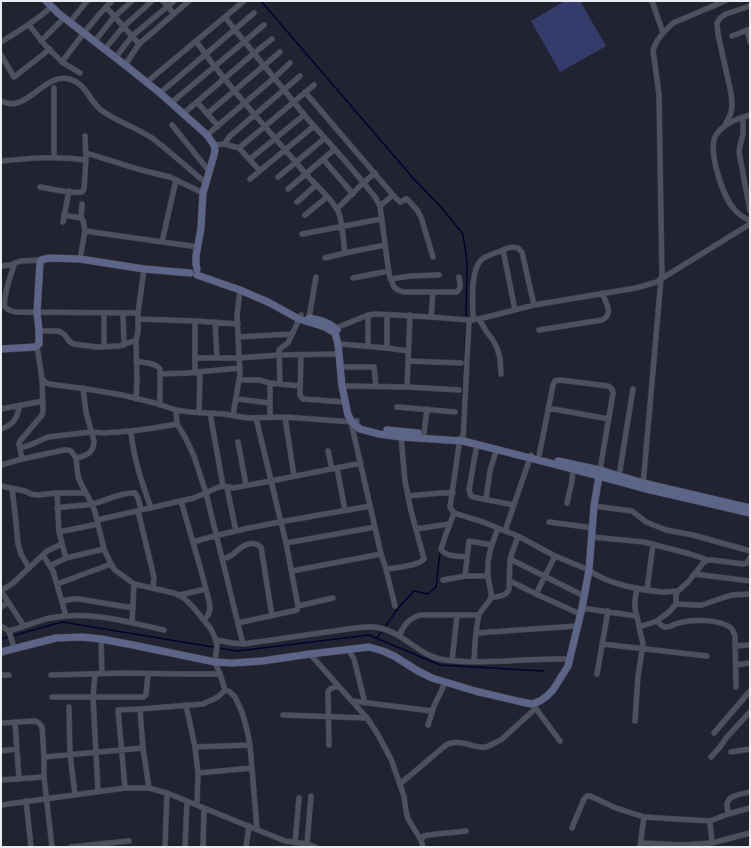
<svg xmlns="http://www.w3.org/2000/svg" width="751" height="848" viewBox="0 0 751 848" font-family="'Alegreya Sans',sans-serif">
<style>
.green{fill:#353c6b}
.lines{fill:none;stroke-linecap:round;stroke-linejoin:round}
.stream{stroke:#060031;stroke-width:1.5}
.street-casing{stroke:#3c3e48;stroke-width:6}
.secondary-casing{stroke:#3c3e48;stroke-width:8}
.street{stroke:#4d515e;stroke-width:5}
.secondary{stroke:#5c6488;stroke-width:7}
</style>
<rect width="100%" height="100%" fill="#212430"/>
<path class="green" d="M 565,1 L 580,1 L 606,46 L 560,72 L 531,21 Z"/>
<g class="lines">
<path class="stream" d="M 261,1 L 413,178 L 441,207 L 463,234 L 467,262 L 466,317
M 463,397 L 466,321
M 377,638 L 399,607 L 414,591 L 428,594 L 436,587 L 440,553
M 1,639 L 62,622 L 237,651 L 369,635 L 440,665 L 544,671"/>
<defs>
<path id="street" d="M 163,1 L 174,14
M 652,1 L 663,33
M 106,7 L 139,44
M 225,17 C 241,38 258,58 275,79 C 288,94 300,111 314,126 C 335,149 356,173 375,197 L 380,206 L 389,274 L 394,287 L 398,290 L 403,292 L 456,292 C 462,289 460,283 459,277
M 70,22 L 87,1
M 29,25 L 45,45 L 62,62 L 80,73
M 747,30 L 750,42
M 732,36 L 750,29
M 41,41 L 64,18
M 95,41 L 114,17 L 132,1
M 196,41 C 228,87 268,129 304,172 C 315,185 330,196 338,211 C 343,222 343,240 345,253
M 1,42 C 19,31 36,21 51,7
M 105,49 L 123,27 L 152,1
M 1,55 L 14,77 L 50,49
M 116,57 L 132,36 L 174,1
M 62,62 C 78,41 93,19 112,1
M 125,65 L 139,44 L 189,1
M 147,82 L 244,1
M 54,88 L 54,157
M 305,92 L 393,195 L 380,206
M 160,93 L 254,13
M 1,101 C 26,115 44,72 69,79 C 87,84 89,101 101,110 C 117,122 136,127 152,138 C 159,143 166,149 173,155 C 184,164 195,174 206,183
M 197,102 L 218,126
M 171,103 L 264,25
M 184,113 L 253,54 L 272,39
M 207,114 L 280,52
M 750,115 C 737,119 724,123 716,135 C 707,150 723,198 735,210 C 739,215 745,218 750,221
M 743,117 L 743,134 L 740,146 L 739,152 L 750,211
M 172,125 L 209,171
M 725,125 L 731,113 L 732,105 L 731,93 L 718,34 L 717,23 L 720,18 L 726,14 L 750,6
M 207,135 L 274,78 L 290,63
M 224,144 L 230,136 L 300,76
M 214,145 L 224,144 L 239,148 L 314,85
M 239,148 L 260,171
M 86,153 L 141,170 L 170,177 L 203,193
M 250,159 L 304,115
M 323,159 L 353,194
M 1,161 C 31,158 56,156 86,160
M 278,177 L 325,138
M 250,179 L 314,126
M 40,187 C 52,189 71,194 82,192 L 84,189 L 86,160 L 85,136
M 288,189 L 335,149
M 393,195 L 400,202 L 406,199 L 407,199 L 417,210 L 421,217 L 433,257
M 297,202 L 316,185
M 337,209 L 363,183 L 375,173
M 64,215 L 81,218 L 83,220 L 85,231
M 305,215 L 327,197
M 81,218 L 82,204
M 63,222 L 69,191
M 302,234 L 381,219
M 162,242 L 176,180
M 503,250 L 515,310
M 325,258 L 345,253 L 385,245
M 80,259 L 85,231 L 198,247
M 15,263 C 10,276 5,291 4,306 C 7,310 11,311 16,312 L 138,313
M 1,266 L 10,265 L 21,261 L 41,260
M 353,278 L 389,271
M 390,279 L 411,276 L 439,275
M 104,313 L 104,347
M 123,313 L 124,345
M 410,315 L 407,387 L 459,390
M 431,317 L 433,292
M 309,318 L 316,277
M 138,319 L 195,321 L 238,324
M 479,319 L 486,331 L 493,340 L 497,348 L 500,358 L 501,374
M 473,320 C 473,304 470,271 481,260 C 486,256 492,254 498,252 C 505,249 510,246 518,248 L 522,252 L 534,305
M 215,322 L 217,358
M 336,328 L 368,315 L 376,314 L 431,317 L 469,320 L 479,319 L 534,305 L 636,288 L 657,282 L 662,277 L 659,95 L 653,50 L 657,41 L 663,33 L 673,23 L 725,1
M 539,330 L 602,320 C 614,314 606,303 602,293
M 39,331 L 59,331 L 65,335 L 69,341 L 73,344 L 97,347 L 119,346 L 136,340
M 238,337 L 292,334
M 340,344 L 387,348 L 408,351
M 37,346 L 42,379 L 45,382 L 49,384 L 87,389 L 122,395 L 155,403 L 176,410 L 190,412 L 224,414 L 248,418 L 285,417 L 352,422 L 357,421
M 368,346 L 368,315
M 387,348 L 387,315
M 301,355 L 300,395 L 303,399 L 345,402
M 195,358 L 239,358 L 279,355 L 339,354
M 136,361 C 144,363 155,362 160,369 L 160,405
M 408,361 L 461,363
M 343,367 L 374,367 L 376,386
M 195,373 L 195,321
M 161,374 L 187,373 L 240,368
M 239,380 L 259,380 L 270,383 L 300,386
M 270,383 L 270,417
M 280,384 L 279,350 L 281,348 L 288,343 L 301,315
M 346,386 L 407,387
M 136,399 L 137,382 L 136,340 L 138,332 L 138,313 L 144,269
M 236,399 L 270,403
M 397,407 L 455,412
M 548,408 L 609,419
M 1,409 L 43,401
M 176,410 L 177,424 L 185,437 L 194,456 L 206,493 L 243,644
M 199,413 L 200,372
M 210,413 L 223,486
M 233,415 L 240,374 L 237,316 L 240,290
M 285,417 L 294,476
M 256,418 L 286,543 L 298,606 L 333,598
M 351,422 L 381,554 L 386,569 L 395,606
M 1,429 C 14,425 17,418 20,405
M 131,431 C 133,457 142,483 151,508
M 424,433 L 427,409
M 460,438 L 450,507 L 454,513 L 483,522 L 505,531 L 518,536 L 555,556 L 589,570 C 606,584 641,590 662,592 C 667,592 673,591 678,591
M 463,441 L 469,320
M 238,442 L 246,485
M 477,444 L 469,490 L 471,496 L 473,497 L 514,505
M 20,448 L 30,445 L 48,437 L 91,432 L 103,433 L 131,431 L 154,428 L 177,424
M 328,451 L 332,469
M 539,456 L 553,385 L 555,381 L 560,380 L 608,386 L 612,389 L 613,393 L 600,470
M 76,458 C 86,456 94,453 94,441 L 86,412 L 83,388
M 22,459 L 19,444 L 20,441 L 42,415 L 43,412 L 42,379
M 1,465 L 22,459 L 64,450 L 68,450 L 71,451 L 76,458 L 78,476 L 81,484 L 92,504 L 95,512 L 104,549 L 111,564 L 115,570 L 134,584 L 174,593 L 184,598 L 193,607 L 211,629 L 215,638 L 217,645 L 215,662 L 220,674 L 225,690 L 218,697 L 203,704 L 140,709 L 143,748 L 149,788
M 337,468 L 345,510
M 619,476 L 633,389
M 643,485 L 661,279 L 750,224
M 1,486 L 25,491 L 31,494 L 37,495 L 57,493 L 86,493
M 12,488 L 16,522 L 18,544 L 21,554 L 29,568
M 227,488 L 236,531
M 57,493 L 59,532 L 66,558
M 408,496 L 441,493 L 453,493
M 486,499 L 490,471 L 497,448
M 181,501 L 201,570 L 209,601 L 210,609 L 208,615 L 204,620
M 567,503 L 572,481 L 573,469
M 594,506 L 632,511 L 646,522 L 666,530 L 693,535 L 750,551
M 57,508 C 69,506 81,506 92,504 C 106,501 120,492 135,493 L 138,498 L 141,510
M 138,511 L 152,569 L 154,578 L 153,587
M 454,513 L 446,534 L 441,549 C 445,557 459,556 467,557
M 97,520 L 194,498 L 219,487 L 223,486 L 233,488 L 271,481 L 361,463
M 549,522 L 593,528
M 416,529 L 449,524
M 505,531 L 531,455
M 59,532 L 98,524
M 592,537 L 644,542 L 690,554 L 708,560
M 193,542 C 251,525 311,517 370,506
M 286,543 L 375,527
M 43,555 L 53,571 L 66,616
M 223,559 C 226,558 229,557 232,555 C 240,548 251,538 261,547 L 272,616
M 510,559 L 584,596
M 50,566 L 66,558 L 104,549
M 386,569 C 395,568 418,566 424,559 L 411,511 L 405,481 L 401,437
M 292,571 L 381,554
M 694,574 L 750,581
M 465,576 L 469,541 L 492,545
M 443,580 L 465,576 L 488,576
M 510,581 L 536,594 L 580,614
M 57,584 L 111,564
M 647,590 L 653,544
M 1,591 L 13,583 L 47,551 L 62,544
M 1,591 L 24,626
M 536,594 L 555,556
M 179,595 L 206,589
M 491,598 C 498,596 506,597 509,589 L 510,559 L 518,536
M 62,601 L 73,599 L 79,599 L 133,608
M 676,604 L 695,605 L 702,605 L 722,598 L 732,595 L 750,594
M 1,607 L 8,602
M 582,608 L 636,616
M 657,621 C 659,623 661,626 664,627 C 669,628 674,624 679,623 C 691,619 720,619 731,628 C 733,630 734,633 735,636 L 736,687
M 132,623 L 134,584
M 238,623 L 297,610 L 298,606
M 1,626 L 9,631 L 14,648
M 639,627 L 657,621 L 670,611 L 676,604 L 676,594 L 678,591 L 688,582 L 704,562 L 708,560 L 712,560 L 743,564 L 747,563 L 750,558
M 9,631 C 23,627 37,621 50,618 C 88,610 127,622 164,630
M 476,633 L 577,626
M 399,636 C 404,625 408,619 420,615 L 479,615
M 101,639 L 102,674
M 216,640 L 232,643 L 243,644 L 355,628 C 363,627 372,626 380,628 C 404,633 420,657 445,660 C 486,665 528,658 569,659
M 602,644 L 707,656
M 735,646 L 750,645
M 348,649 L 354,659 L 365,703
M 310,654 L 367,718 L 377,733 L 391,759 L 397,776 L 404,796 L 406,811 L 408,819 L 421,840 L 423,847
M 452,661 L 457,615
M 474,661 C 475,646 475,630 479,615 C 481,609 489,604 491,597 C 492,591 488,582 488,576 C 486,559 492,544 498,528
M 736,665 L 750,663
M 95,674 L 93,697 L 98,791
M 597,674 L 608,611
M 1,675 L 9,675
M 51,675 L 123,673 L 182,674 L 220,674
M 225,690 L 230,692 L 235,697 L 242,712 L 247,730 L 250,745 L 257,829
M 52,697 L 144,697 L 146,695 L 148,674
M 352,701 L 432,711
M 186,705 L 195,747 L 198,773 L 197,805
M 534,706 L 560,741
M 69,707 L 70,754 L 75,794
M 283,715 L 367,718
M 635,721 L 638,676 L 643,644 L 635,608 L 635,600 L 637,588
M 15,722 L 19,779
M 1,723 L 35,721 L 39,723 L 42,727 L 44,757 L 44,777 L 52,847
M 428,725 L 434,706 L 445,683
M 714,733 L 750,691
M 329,745 L 328,692 L 330,689 L 337,686
M 195,747 L 250,745
M 1,751 L 16,749
M 731,752 L 750,749
M 44,757 L 143,748
M 711,757 L 720,747 L 726,738 L 750,712
M 198,773 L 252,768
M 1,780 L 44,777
M 400,784 L 446,745 C 448,744 450,743 452,743 C 463,740 475,749 486,747 C 491,745 496,742 501,740 L 536,708
M 125,788 L 118,710 L 140,709
M 26,801 L 31,847
M 1,805 L 125,788 L 149,788 L 167,793 L 285,841 L 307,844 L 315,847
M 728,814 C 728,811 727,807 727,804 C 728,795 743,794 750,792
M 710,821 L 712,843
M 572,828 L 584,799 L 587,796 L 590,796 L 616,808 L 644,817 L 710,821 L 728,814 L 750,808
M 421,840 L 424,836 L 428,835 L 466,831
M 295,843 L 299,798
M 641,843 L 683,845 L 712,843 L 750,833
M 307,844 L 311,796
M 71,847 L 129,841
M 165,847 L 167,793
M 185,847 L 187,801
M 203,847 L 204,808
M 246,847 L 249,826
M 640,847 L 644,817"/>
<path id="secondary" d="M 46,1 L 58,13 L 125,65 L 160,93 L 207,135 L 214,145 L 215,150 L 214,155 L 203,193 L 201,228 L 196,256 L 196,264 L 197,269
M 197,275 L 240,290 L 268,302 L 299,319 L 325,327 L 335,333 L 338,344 L 342,386 L 348,415 L 352,422 L 360,429 L 379,434 L 401,437 L 463,441 L 573,469 L 642,488 L 750,513
M 309,318 C 320,320 329,322 337,330
M 1,349 L 35,347 L 39,344 L 39,331 L 37,312 L 40,262 L 41,260 L 49,258 L 80,259 L 144,269 L 190,273
M 387,430 L 418,433
M 558,461 L 600,470 L 643,483 L 750,508
M 1,652 L 56,638 L 82,637 L 101,639 L 133,645 L 215,662 L 232,663 L 262,661 L 310,654 L 369,647 L 383,651 L 394,656 L 418,671 L 432,678 L 475,691 L 526,703 L 532,704 L 540,701 L 547,696 L 553,690 L 568,666 L 582,608 L 589,570 L 594,506 L 600,470"/>
</defs>
<use href="#street" class="street-casing"/>
<use href="#secondary" class="secondary-casing"/>
<use href="#street" class="street"/>
<use href="#secondary" class="secondary"/>
</g>
<rect width="751" height="848" fill="none" stroke="#eaecf4" stroke-width="4"/>
</svg>
